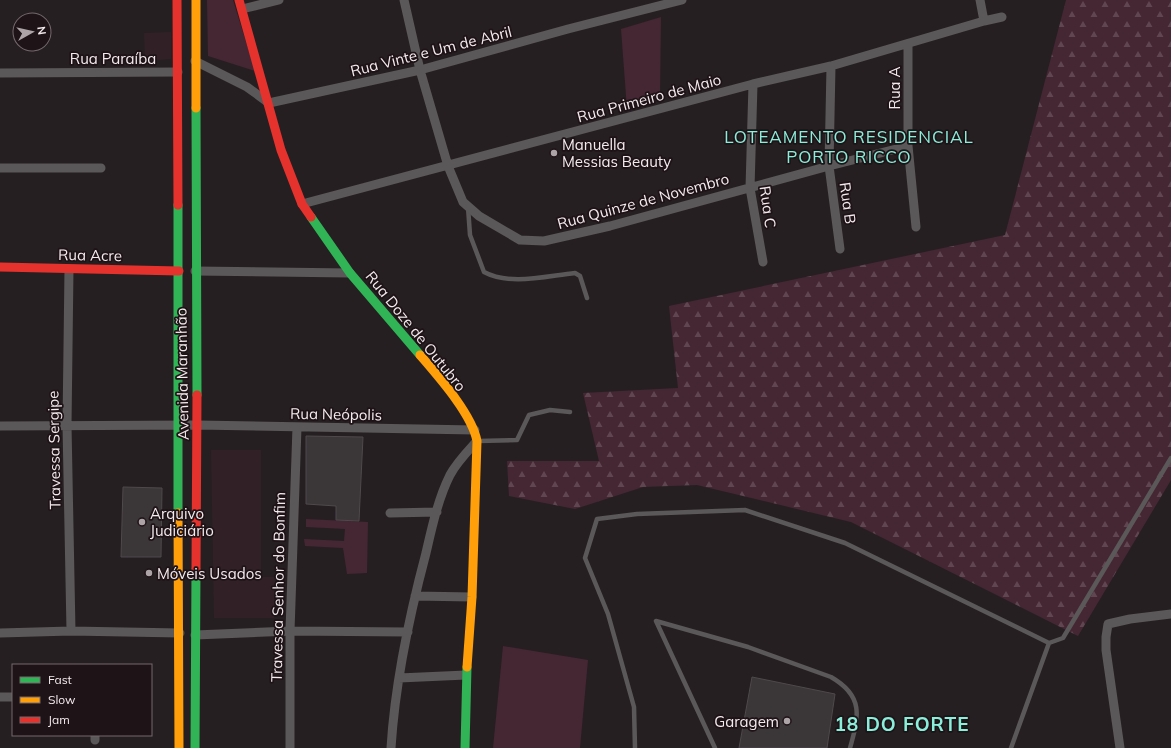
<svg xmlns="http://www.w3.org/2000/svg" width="1171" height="748" viewBox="0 0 1171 748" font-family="Mulish,sans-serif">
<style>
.built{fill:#312127}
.green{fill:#452633}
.forest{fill:url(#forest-firs)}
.building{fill:#3b3638;stroke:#4f494c}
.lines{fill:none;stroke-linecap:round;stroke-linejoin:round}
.lane{stroke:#5b5859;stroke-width:4.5}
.street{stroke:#5b5859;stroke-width:9}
.fast{stroke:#30b455;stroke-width:9}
.slow{stroke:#ff9f0a;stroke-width:9}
.jam{stroke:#e5322d;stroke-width:9}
.poi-dot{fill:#aca4a7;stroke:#1e1317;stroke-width:1.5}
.labels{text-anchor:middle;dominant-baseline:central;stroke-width:3.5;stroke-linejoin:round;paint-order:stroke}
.street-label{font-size:15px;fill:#f4ebee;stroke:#1e1317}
.poi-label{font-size:15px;fill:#f4ebee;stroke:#1e1317;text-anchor:start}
.quarter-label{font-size:17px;letter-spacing:1px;fill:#89eeda;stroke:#1e1317}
.district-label{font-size:19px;font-weight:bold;letter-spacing:1px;fill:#89eeda;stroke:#1e1317}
</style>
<defs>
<pattern id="forest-firs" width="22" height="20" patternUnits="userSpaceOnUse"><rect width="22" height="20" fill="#452633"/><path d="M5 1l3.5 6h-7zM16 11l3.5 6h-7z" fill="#604651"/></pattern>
</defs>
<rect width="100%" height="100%" fill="#251f22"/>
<path class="built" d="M 171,32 L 171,59 L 145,61 L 144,33 Z
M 211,450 L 261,450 L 261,577 L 275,577 L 274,618 L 214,618 Z"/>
<path class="green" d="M 207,0 L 233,0 L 255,71 L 208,56 Z
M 661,17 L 660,96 L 627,109 L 621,29 Z
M 306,519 L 368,522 L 367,573 L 347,574 L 343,548 L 305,546 L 304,539 L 344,541 L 345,529 L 306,527 Z
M 503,646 L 588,660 L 580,748 L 493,748 Z"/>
<path class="forest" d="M 1066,0 L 1171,0 L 1171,480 L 1078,636 L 851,522 L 697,485 L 643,487 L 575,509 L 509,496 L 507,461 L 599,461 L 583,393 L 678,388 L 669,306 L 1005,235 Z"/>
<path class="building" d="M 306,436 L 363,437 L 359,521 L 336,520 L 336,506 L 306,504 Z
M 123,487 L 162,488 L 161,557 L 121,557 Z
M 752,677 L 835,694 L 827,748 L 739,748 Z"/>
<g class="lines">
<path class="lane" d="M 468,207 L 470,235 L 484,272 C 510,286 546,276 575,273 L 580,276 L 587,298
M 478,441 L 517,440 L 529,415 L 550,410 L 570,412
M 635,748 L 634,707 L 608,614 L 585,558 L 597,519 L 637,514 L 745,510 L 845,543 L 1049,643 L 1063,638 L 1171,458
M 715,748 L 656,621 L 748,647 L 831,677 C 864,696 859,716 850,748
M 1011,748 L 1049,643"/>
<path class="street" d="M 404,0 L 420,70 L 448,166 L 463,202 L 479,216 L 520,240 L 544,241 L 610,226 L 829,166 L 908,146
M 980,0 L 984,21
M 242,9 L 279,0
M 908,44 L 908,146 L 916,227
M 195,61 L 247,87 L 269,103 L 420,70 L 568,29 L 682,0
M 831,66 L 829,166 L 840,249
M 0,73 L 178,72
M 753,84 L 750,188 L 763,262
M 0,168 L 101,168
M 302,204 L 753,84 L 831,66 L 984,21 L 1002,17
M 69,269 L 67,425 L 71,631
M 195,271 L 350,273
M 0,426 L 197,425 L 475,430
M 390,513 L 437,512
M 415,596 L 472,597
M 0,633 L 71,631 L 180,633
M 195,635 L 290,631 L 408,632
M 399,678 L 466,675
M 0,697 L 13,697
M 95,740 L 95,735
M 290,748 L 290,631 L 297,427
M 391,748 C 395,682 409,617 426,553 C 432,527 438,499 450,475 C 457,462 467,452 477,441
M 1120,748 L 1106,650 L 1106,637 L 1108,624 L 1130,619 L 1171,614"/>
<path class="fast" d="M 196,108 L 197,395
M 178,205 L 178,513
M 311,217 L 350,273 L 420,355
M 195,748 L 196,570
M 465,748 L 467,667"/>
<path class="slow" d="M 196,108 L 196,0
M 420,355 C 438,376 472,414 477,441 L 472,597 L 467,667
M 178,513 L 179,748"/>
<path class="jam" d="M 177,0 L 178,205
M 239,0 L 281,150 L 302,204 L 311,217
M 0,267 L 179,271
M 196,570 L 197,395"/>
</g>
<g class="poi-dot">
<circle cx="554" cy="153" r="4"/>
<circle cx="142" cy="522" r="4"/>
<circle cx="149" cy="573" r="4"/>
<circle cx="787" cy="721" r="4"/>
</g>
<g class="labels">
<g class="street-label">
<text transform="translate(431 51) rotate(-14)">Rua Vinte e Um de Abril</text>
<text x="113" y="58">Rua Paraíba</text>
<text transform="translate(894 88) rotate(-90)">Rua A</text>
<text transform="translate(649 98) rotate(-15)">Rua Primeiro de Maio</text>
<text transform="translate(643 201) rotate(-15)">Rua Quinze de Novembro</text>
<text transform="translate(848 203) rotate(82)">Rua B</text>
<text transform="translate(768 207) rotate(82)">Rua C</text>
<text transform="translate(90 255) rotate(1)">Rua Acre</text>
<text transform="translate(416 331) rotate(51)">Rua Doze de Outubro</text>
<text transform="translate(182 374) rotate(-91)">Avenida Maranhão</text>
<text transform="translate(336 414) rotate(1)">Rua Neópolis</text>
<text transform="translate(54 450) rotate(-91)">Travessa Sergipe</text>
<text transform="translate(278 587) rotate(-89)">Travessa Senhor do Bonfim</text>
</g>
<g class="poi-label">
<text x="562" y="144">Manuella<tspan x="562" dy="17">Messias Beauty</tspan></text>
<text x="150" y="513">Arquivo<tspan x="150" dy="17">Judiciário</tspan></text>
<text x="157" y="573">Móveis Usados</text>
<text x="779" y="721" text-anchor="end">Garagem</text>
</g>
<g class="quarter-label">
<text x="849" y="136">LOTEAMENTO RESIDENCIAL<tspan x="849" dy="20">PORTO RICCO</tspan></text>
</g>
<g class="district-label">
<text x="902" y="724">18 DO FORTE</text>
</g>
</g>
<rect x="12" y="664" width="140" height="72" fill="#1e1317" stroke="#74696d"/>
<rect x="20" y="677" width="20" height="6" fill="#30b455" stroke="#74696d"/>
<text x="48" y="684" font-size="12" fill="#f4ebee">Fast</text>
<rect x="20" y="697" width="20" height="6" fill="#ff9f0a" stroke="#74696d"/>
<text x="48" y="704" font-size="12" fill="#f4ebee">Slow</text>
<rect x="20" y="717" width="20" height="6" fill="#e5322d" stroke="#74696d"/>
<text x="48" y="724" font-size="12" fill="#f4ebee">Jam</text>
<g transform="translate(32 32) rotate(82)"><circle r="19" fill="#1e1317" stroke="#74696d"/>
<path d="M0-3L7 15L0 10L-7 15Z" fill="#aca4a7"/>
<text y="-6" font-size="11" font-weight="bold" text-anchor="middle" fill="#f4ebee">N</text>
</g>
</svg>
